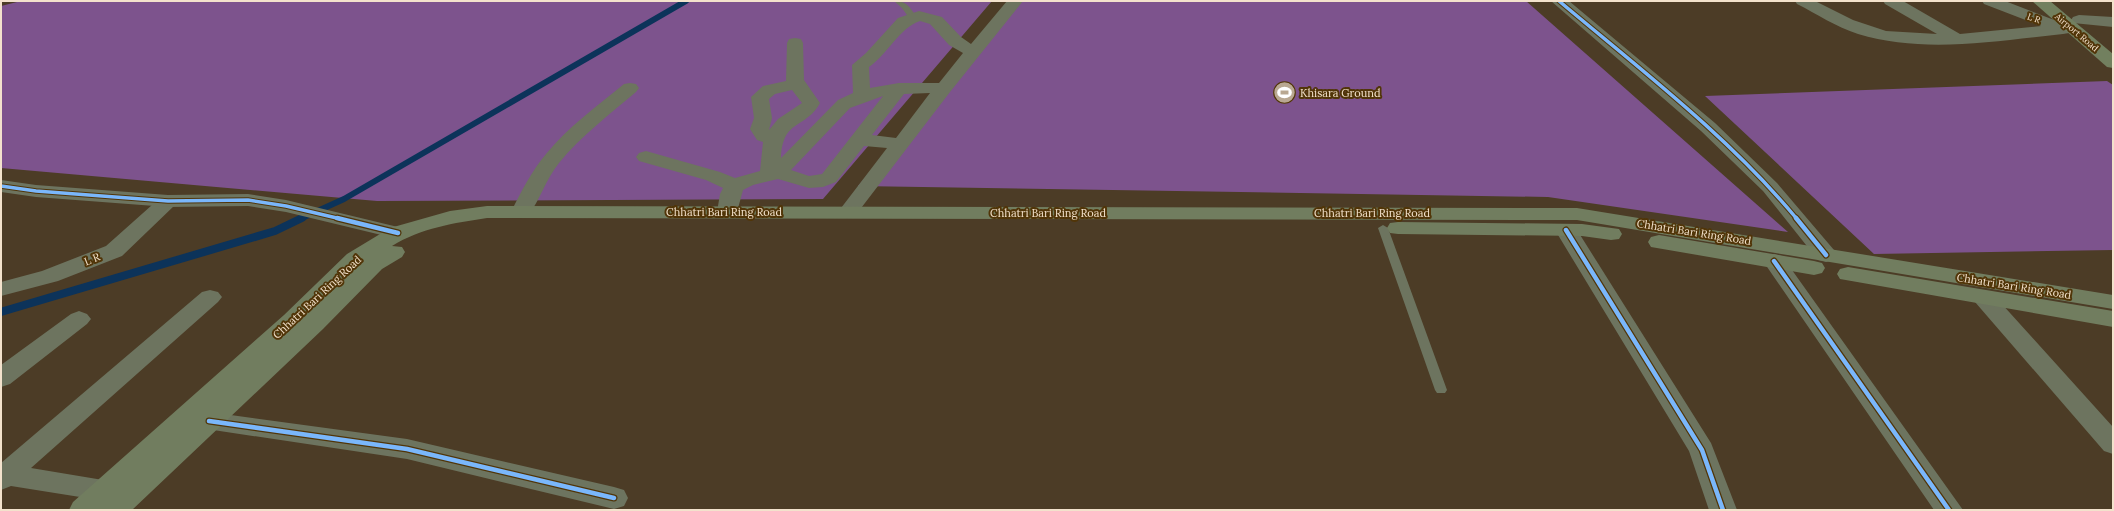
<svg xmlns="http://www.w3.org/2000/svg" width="2114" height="511" viewBox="0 0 2114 511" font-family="Lora,serif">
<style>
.green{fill:#7d538d}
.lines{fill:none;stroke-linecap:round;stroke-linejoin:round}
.stream-far1{stroke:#0c335a;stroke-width:6}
.stream{stroke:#0c335a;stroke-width:8}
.service{fill:#6d745f;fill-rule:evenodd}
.minor{fill:#6d745f;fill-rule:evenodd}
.tertiary{fill:#6d745f;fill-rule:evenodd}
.primary{fill:#717d5f;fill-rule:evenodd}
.trunk{fill:#72805f;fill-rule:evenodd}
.cycleway-far1-casing{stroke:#513508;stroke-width:5.5}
.cycleway-casing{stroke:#513508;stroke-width:7}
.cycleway-far1{stroke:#7ab7fb;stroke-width:3.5}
.cycleway{stroke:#7ab7fb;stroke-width:4.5}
.labels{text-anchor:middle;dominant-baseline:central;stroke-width:4;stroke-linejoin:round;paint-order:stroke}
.far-street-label{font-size:9px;fill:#f3e2cc;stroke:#513508}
.poi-label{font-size:11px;fill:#f3e2cc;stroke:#513508;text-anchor:start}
.street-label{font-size:11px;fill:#f3e2cc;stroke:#513508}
</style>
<rect width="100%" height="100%" fill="#4c3c26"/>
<path class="green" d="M 21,1 L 992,1 L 823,199 L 377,201 L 1,168 L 1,6 Z
M 1017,1 L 1526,1 L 1788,232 L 1548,197 L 858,186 Z
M 2107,81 L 2113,85 L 2113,250 L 1874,254 L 1705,96 Z"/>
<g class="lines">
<path class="stream-far1" d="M 300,219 L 344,199 L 686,1"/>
<path class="stream" d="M 1,312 L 275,231 L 302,218"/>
<path class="service" d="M 894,1 C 906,1 909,6 916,16 L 915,18 L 909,18 L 902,8 Z
M 1383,225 L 1388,228 L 1447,390 L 1445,393 L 1437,393 L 1435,390 L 1378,228 Z"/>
<path class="minor" d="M 1007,1 L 1023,1 L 950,92 L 855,216 L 848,218 L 841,216 L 838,212 L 887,148 L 864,146 L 836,182 L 823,187 L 809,188 L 778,179 L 753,185 L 743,190 L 737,212 L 734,216 L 727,218 L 720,216 L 717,212 L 720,194 L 723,188 L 706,180 L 639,161 L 636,157 L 639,153 L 646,151 L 720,172 L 735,178 L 760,171 L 763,142 L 757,140 L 750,129 L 754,118 L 751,97 L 763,86 L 786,81 L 787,43 L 789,39 L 795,38 L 801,39 L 803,43 L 804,80 L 820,103 C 805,130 783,118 781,158 L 838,100 L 853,93 L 852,65 L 866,53 L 898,18 L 919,11 L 942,17 L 961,37 L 971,44 ZM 920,21 L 930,24 L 949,45 L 963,53 L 939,83 L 899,83 L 870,88 L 869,67 C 888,54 899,28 920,21 ZM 792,90 L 802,103 L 778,119 L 769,130 L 772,118 L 769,99 L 775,94 ZM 930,93 L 896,138 L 872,135 L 904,94 ZM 883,96 L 822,174 L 809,176 L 791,170 L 850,108 Z
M 1551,1 L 1569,1 L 1715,123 L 1777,183 L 1834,250 L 1837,255 L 1834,260 L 1826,262 L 1818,260 L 1763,191 L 1701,131 Z
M 1795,1 L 1815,1 L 1853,20 L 1886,31 L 1937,34 L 1885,4 L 1883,1 L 1903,1 L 1960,34 L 2041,26 L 1984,4 L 1982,1 L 2005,1 L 2062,23 L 2069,25 L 2071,29 L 2069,33 L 2063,34 C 1995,41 1924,54 1858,34 C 1836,27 1817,14 1797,4 Z
M 2079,15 L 2113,17 L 2113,27 L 2073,23 L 2071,20 L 2073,17 Z
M 630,83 L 636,84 L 639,88 L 636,92 C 610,114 581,136 559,163 C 546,179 540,200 528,216 L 521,218 L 514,216 L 511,212 C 521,192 531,172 546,154 C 568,127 597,106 624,84 Z
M 168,195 L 175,197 L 178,201 L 175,205 L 122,256 L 58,281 L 1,296 L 1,282 L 42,271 L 106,246 L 161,197 Z
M 1774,254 L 1782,256 L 1963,510 L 1934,510 L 1763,261 L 1766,256 Z
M 210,290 L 218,292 L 222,297 L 218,302 L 31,468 L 115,482 L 119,490 L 115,498 L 105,501 L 11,486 L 1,490 L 1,463 L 202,292 Z
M 1983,290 L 1991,292 L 2113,427 L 2113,454 L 2104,451 L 1975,302 L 1971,297 L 1975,292 Z
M 79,311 L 87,314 L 91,319 L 87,324 L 10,384 L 1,387 L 1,365 L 71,314 Z
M 209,412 L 407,439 L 614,487 L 624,490 L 628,498 L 624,506 L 614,509 L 407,459 L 200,428 L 196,421 L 200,414 Z"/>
<path class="tertiary" d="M 1,180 L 36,185 L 168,195 L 248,194 L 286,200 L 398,227 L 406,228 L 409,233 L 406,238 L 398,239 L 286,212 L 248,206 L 168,207 L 36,197 L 1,192 Z
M 1566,224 L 1574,225 L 1577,230 L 1711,443 L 1737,510 L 1709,510 L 1689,451 L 1555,230 L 1558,225 Z"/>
<path class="primary" d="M 487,206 L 1577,208 L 2113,295 L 2113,309 L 1577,220 L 487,218 C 454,223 421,228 392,246 L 402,247 L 405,252 L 402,257 L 382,269 L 323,329 L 132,510 L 69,510 L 73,502 L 284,315 L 347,254 L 390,228 L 450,211 Z
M 1398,222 L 1582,224 L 1619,229 L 1622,234 L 1619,239 L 1611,240 L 1582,236 L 1398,234 L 1390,233 L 1387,228 L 1390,223 Z
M 1659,235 L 1814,261 L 1822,263 L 1825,268 L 1822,273 L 1814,275 L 1651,247 L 1648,242 L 1651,237 Z
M 1848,267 L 2113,311 L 2113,327 L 1840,279 L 1837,274 L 1840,269 Z"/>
<path class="trunk" d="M 2032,1 L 2050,1 L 2113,54 L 2113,68 L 2107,67 Z"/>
<defs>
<path id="cycleway-far1" d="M 1559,1 C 1641,70 1728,136 1797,219
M 1,186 L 36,191 L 168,201 L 248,200 L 286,206 L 341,219"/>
<path id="cycleway" d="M 337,218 L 398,233
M 1796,218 L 1826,255
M 1566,230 L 1702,450 L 1723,510
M 1774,261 L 1949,510
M 209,421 L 407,449 L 614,498"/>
</defs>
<use href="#cycleway-far1" class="cycleway-far1-casing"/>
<use href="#cycleway" class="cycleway-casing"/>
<use href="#cycleway-far1" class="cycleway-far1"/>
<use href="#cycleway" class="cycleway"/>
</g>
<defs>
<symbol id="stadium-disc" viewBox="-11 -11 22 22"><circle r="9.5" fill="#b9a892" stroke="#513508"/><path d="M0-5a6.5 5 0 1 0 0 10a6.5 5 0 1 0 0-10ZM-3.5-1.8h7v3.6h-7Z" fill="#fff"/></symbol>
</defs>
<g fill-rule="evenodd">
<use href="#stadium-disc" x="1272" y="80" width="25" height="25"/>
</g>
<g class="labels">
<g class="far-street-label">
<text transform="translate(2034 18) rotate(20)">L R</text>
<text transform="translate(2077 32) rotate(40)">Airport Road</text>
</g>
<g class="poi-label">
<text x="1300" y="93">Khisara Ground</text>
</g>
<g class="street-label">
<text x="724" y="212">Chhatri Bari Ring Road</text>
<text x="1048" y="213">Chhatri Bari Ring Road</text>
<text x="1372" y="213">Chhatri Bari Ring Road</text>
<text transform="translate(1694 232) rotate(9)">Chhatri Bari Ring Road</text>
<text transform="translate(92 259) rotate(-22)">L R</text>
<text transform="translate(2014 286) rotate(9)">Chhatri Bari Ring Road</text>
<text transform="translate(317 297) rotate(-43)">Chhatri Bari Ring Road</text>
</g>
</g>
<rect width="2114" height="511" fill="none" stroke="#f3e2cc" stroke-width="4"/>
</svg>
